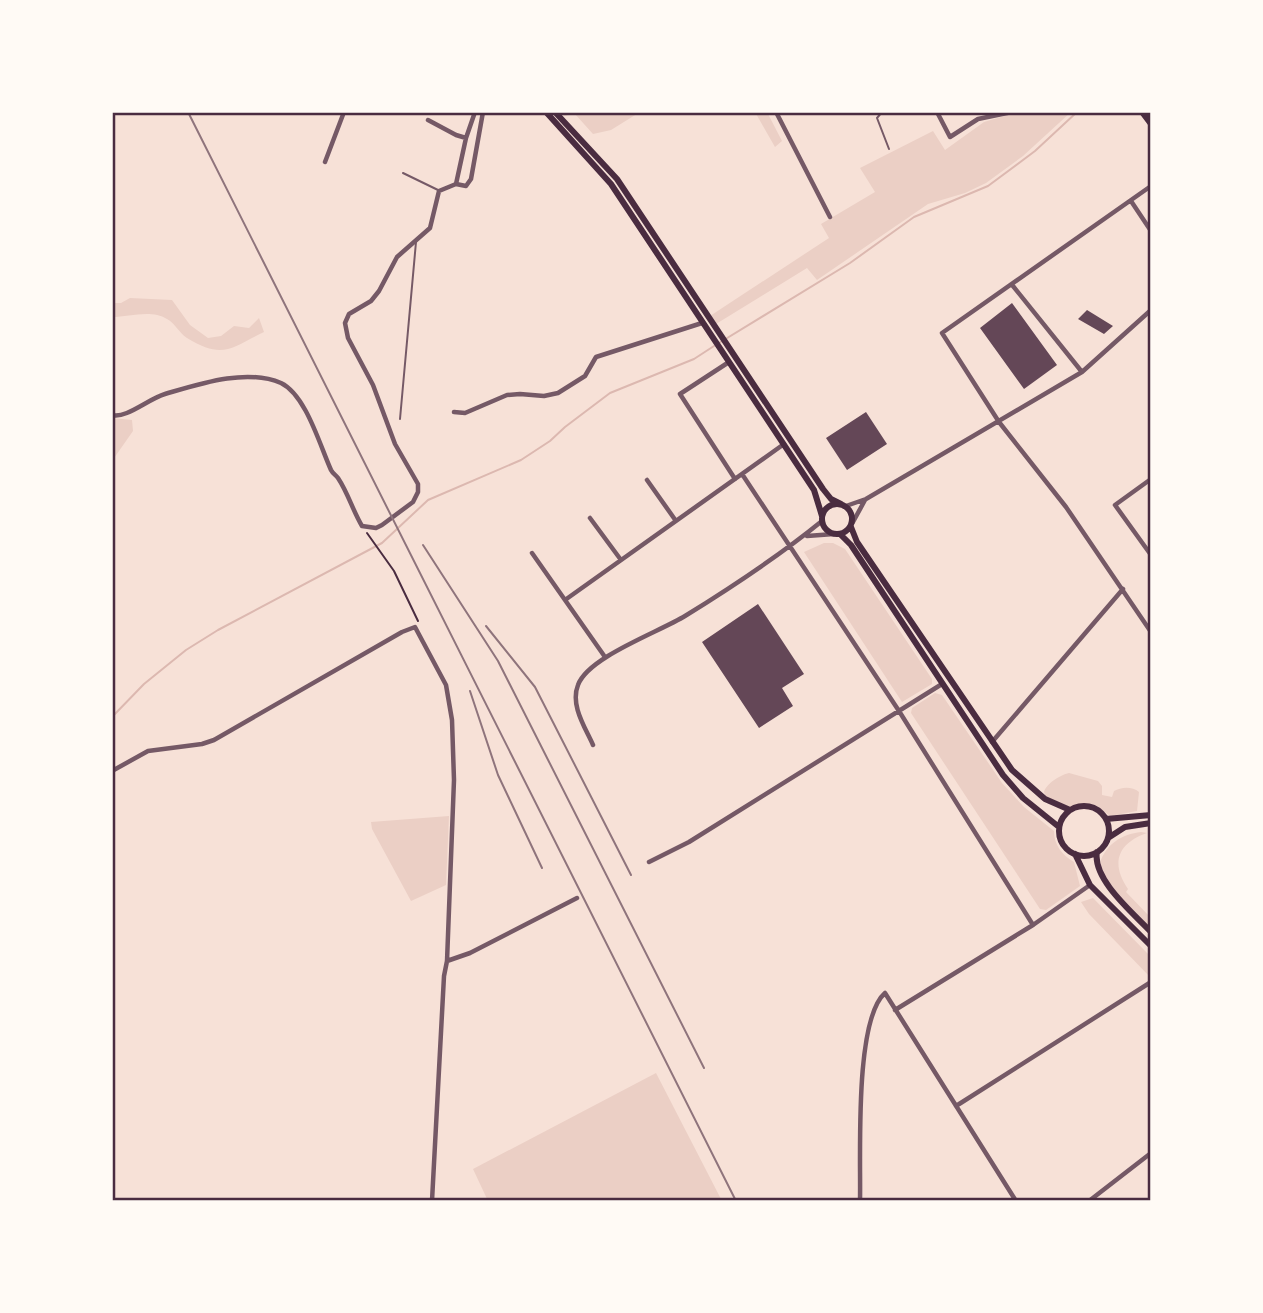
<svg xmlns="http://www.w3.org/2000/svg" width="1263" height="1313" viewBox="0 0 1263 1313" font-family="'Exo 2',sans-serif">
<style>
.green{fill:#ebcfc5}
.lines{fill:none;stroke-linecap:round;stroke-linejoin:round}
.stream{stroke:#dcb8b0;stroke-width:2}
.building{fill:#644757}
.path{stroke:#4a2c40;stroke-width:2}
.service{stroke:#755966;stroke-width:2}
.minor{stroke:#755966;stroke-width:4.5}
.secondary{stroke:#4a2c40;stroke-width:6}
.rail{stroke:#8f747c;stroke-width:2}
.neatline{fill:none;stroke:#4a2c40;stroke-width:2.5}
</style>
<rect width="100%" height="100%" fill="#f7e1d7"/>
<path class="green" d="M 561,112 L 640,112 L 611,130 L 593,134 L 575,114 L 564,116 Z
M 755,112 L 767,112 L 782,141 L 775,147 Z
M 1018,112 L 1071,112 L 1023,156 L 986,183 L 965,193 L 928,204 L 817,280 L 807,268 L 716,324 L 710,316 L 829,238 L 821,224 L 875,192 L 860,168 L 933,131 L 945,150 L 984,122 Z
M 130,298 L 172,300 L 190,325 L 208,338 L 221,336 L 234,326 L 249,328 L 259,318 L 264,332 C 231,348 223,360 187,338 C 179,333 175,323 167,319 C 151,309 129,317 112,317 L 112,303 L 121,303 Z
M 112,418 L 132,420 L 133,431 L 112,461 Z
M 824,543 L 833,543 L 845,549 L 932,679 L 932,684 L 902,702 L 804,552 Z
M 935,693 L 942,695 L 1002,783 L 1024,807 L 1054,831 C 1054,845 1062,855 1074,862 L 1080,886 L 1046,910 L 1040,909 L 911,713 L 912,708 Z
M 1069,773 L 1098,781 L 1102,786 L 1102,795 L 1112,797 L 1114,791 C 1121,787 1132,786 1139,792 L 1137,811 L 1110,816 L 1097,806 L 1089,804 L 1069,808 L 1046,797 L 1044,792 C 1046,784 1060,775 1069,773 Z
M 449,816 L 446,885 L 411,901 L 372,829 L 371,822 Z
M 1141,832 L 1147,833 C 1118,843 1110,863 1128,889 L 1126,892 L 1151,918 L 1151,929 C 1133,910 1106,889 1100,863 C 1106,844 1122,834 1141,832 Z
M 1093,898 L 1151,957 L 1151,978 L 1089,914 L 1081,902 Z
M 656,1073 L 722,1201 L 488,1201 L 473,1169 Z"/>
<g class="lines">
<path class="stream" d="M 719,343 L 850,263 L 914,217 L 988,186 L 1035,151 L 1077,112
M 112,717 L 144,684 L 186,650 L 218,630 L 382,543 L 428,500 L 521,460 L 550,441 L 565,427 L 610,393 L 694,359 L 714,346"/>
</g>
<path class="building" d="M 1012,303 L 1057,365 L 1024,389 L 980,328 Z
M 1087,310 L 1113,326 L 1104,334 L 1078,319 Z
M 866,412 L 887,444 L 847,470 L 826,438 Z
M 758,604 L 804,674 L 782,688 L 793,706 L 759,728 L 702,642 Z"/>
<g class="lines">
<path class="path" d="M 367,533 L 394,571 L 418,621"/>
<path class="service" d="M 882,112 L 877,118 L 889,149
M 403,173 L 438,190
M 400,419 L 416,242"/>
<path class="minor" d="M 776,112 L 830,217
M 937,112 L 950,137 L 978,119 L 1012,112
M 428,120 L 456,135 L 466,138
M 325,162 L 344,112
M 456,184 L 466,138 L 475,112
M 1151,186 L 942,333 L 999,422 L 1066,507 L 1151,632
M 1131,201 L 1151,231
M 1013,286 L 1082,372
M 729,362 L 680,394 L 735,479
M 454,412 L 465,413 L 507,395 L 520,394 L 544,396 L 558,393 L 585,376 L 596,357 L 702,323
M 112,415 C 126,419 148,399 165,394 C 199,384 246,368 281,383 C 306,395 320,446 331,470 C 333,474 336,475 338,478 C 348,493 353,511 362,526 L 376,528 L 382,525 L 413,502 L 418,492 L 418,484 L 395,444 L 373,385 L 348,338 L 345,323 L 349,314 L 371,301 L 379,291 L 397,257 L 430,228 L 439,191 L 456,184 L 466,186 L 471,179 L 483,112
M 742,474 L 899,711 L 1033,925
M 1151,479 L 1115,505 L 1151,555
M 647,480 L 676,521
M 846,506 L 866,499 L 1082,372 L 1151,310
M 590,518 L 621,560
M 853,522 L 865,500
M 807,536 L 834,534
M 532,553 L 605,657
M 565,600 L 784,444
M 992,742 L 1123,589
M 593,745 C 585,727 570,705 578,685 C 588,657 659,632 685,616 C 732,587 779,556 822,521
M 112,771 L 148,751 L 202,744 L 214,740 L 402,632 L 415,627 L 446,685 L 452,720 L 454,780 L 447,961 L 444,976 L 432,1201
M 649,862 L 689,842 L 942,684
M 447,961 L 470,953 L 577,898
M 895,1010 L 1033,925 L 1090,885
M 956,1106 L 1151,982
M 860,1201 C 861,1159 854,1020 885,993 L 1016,1201
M 1089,1201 L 1151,1153"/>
<path class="secondary" d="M 546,112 L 611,184 L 814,490 L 822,516
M 555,112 L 617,179 L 823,489 L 831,499 L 841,504
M 1142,112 L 1151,124
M822 519a15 15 0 1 1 30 0a15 15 0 1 1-30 0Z
M 851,527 L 857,542 L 1012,770 L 1045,799 L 1070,810
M 840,534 L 851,545 L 1003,775 L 1023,798 L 1059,827
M1059 831a25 25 0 1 1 50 0a25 25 0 1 1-50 0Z
M 1106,819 L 1151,815
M 1108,838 L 1125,827 L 1151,823
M 1097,852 C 1092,879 1133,913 1151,932
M 1075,854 L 1090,885 L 1151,946"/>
<path class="rail" d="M 188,112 L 736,1201
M 423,545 L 498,661 L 704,1068
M 486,626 L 535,687 L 631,875
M 470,691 L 498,775 L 542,868"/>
</g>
<rect width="1263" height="1313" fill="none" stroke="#fffaf5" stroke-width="228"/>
<rect x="114" y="114" width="1035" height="1085" class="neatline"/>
</svg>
